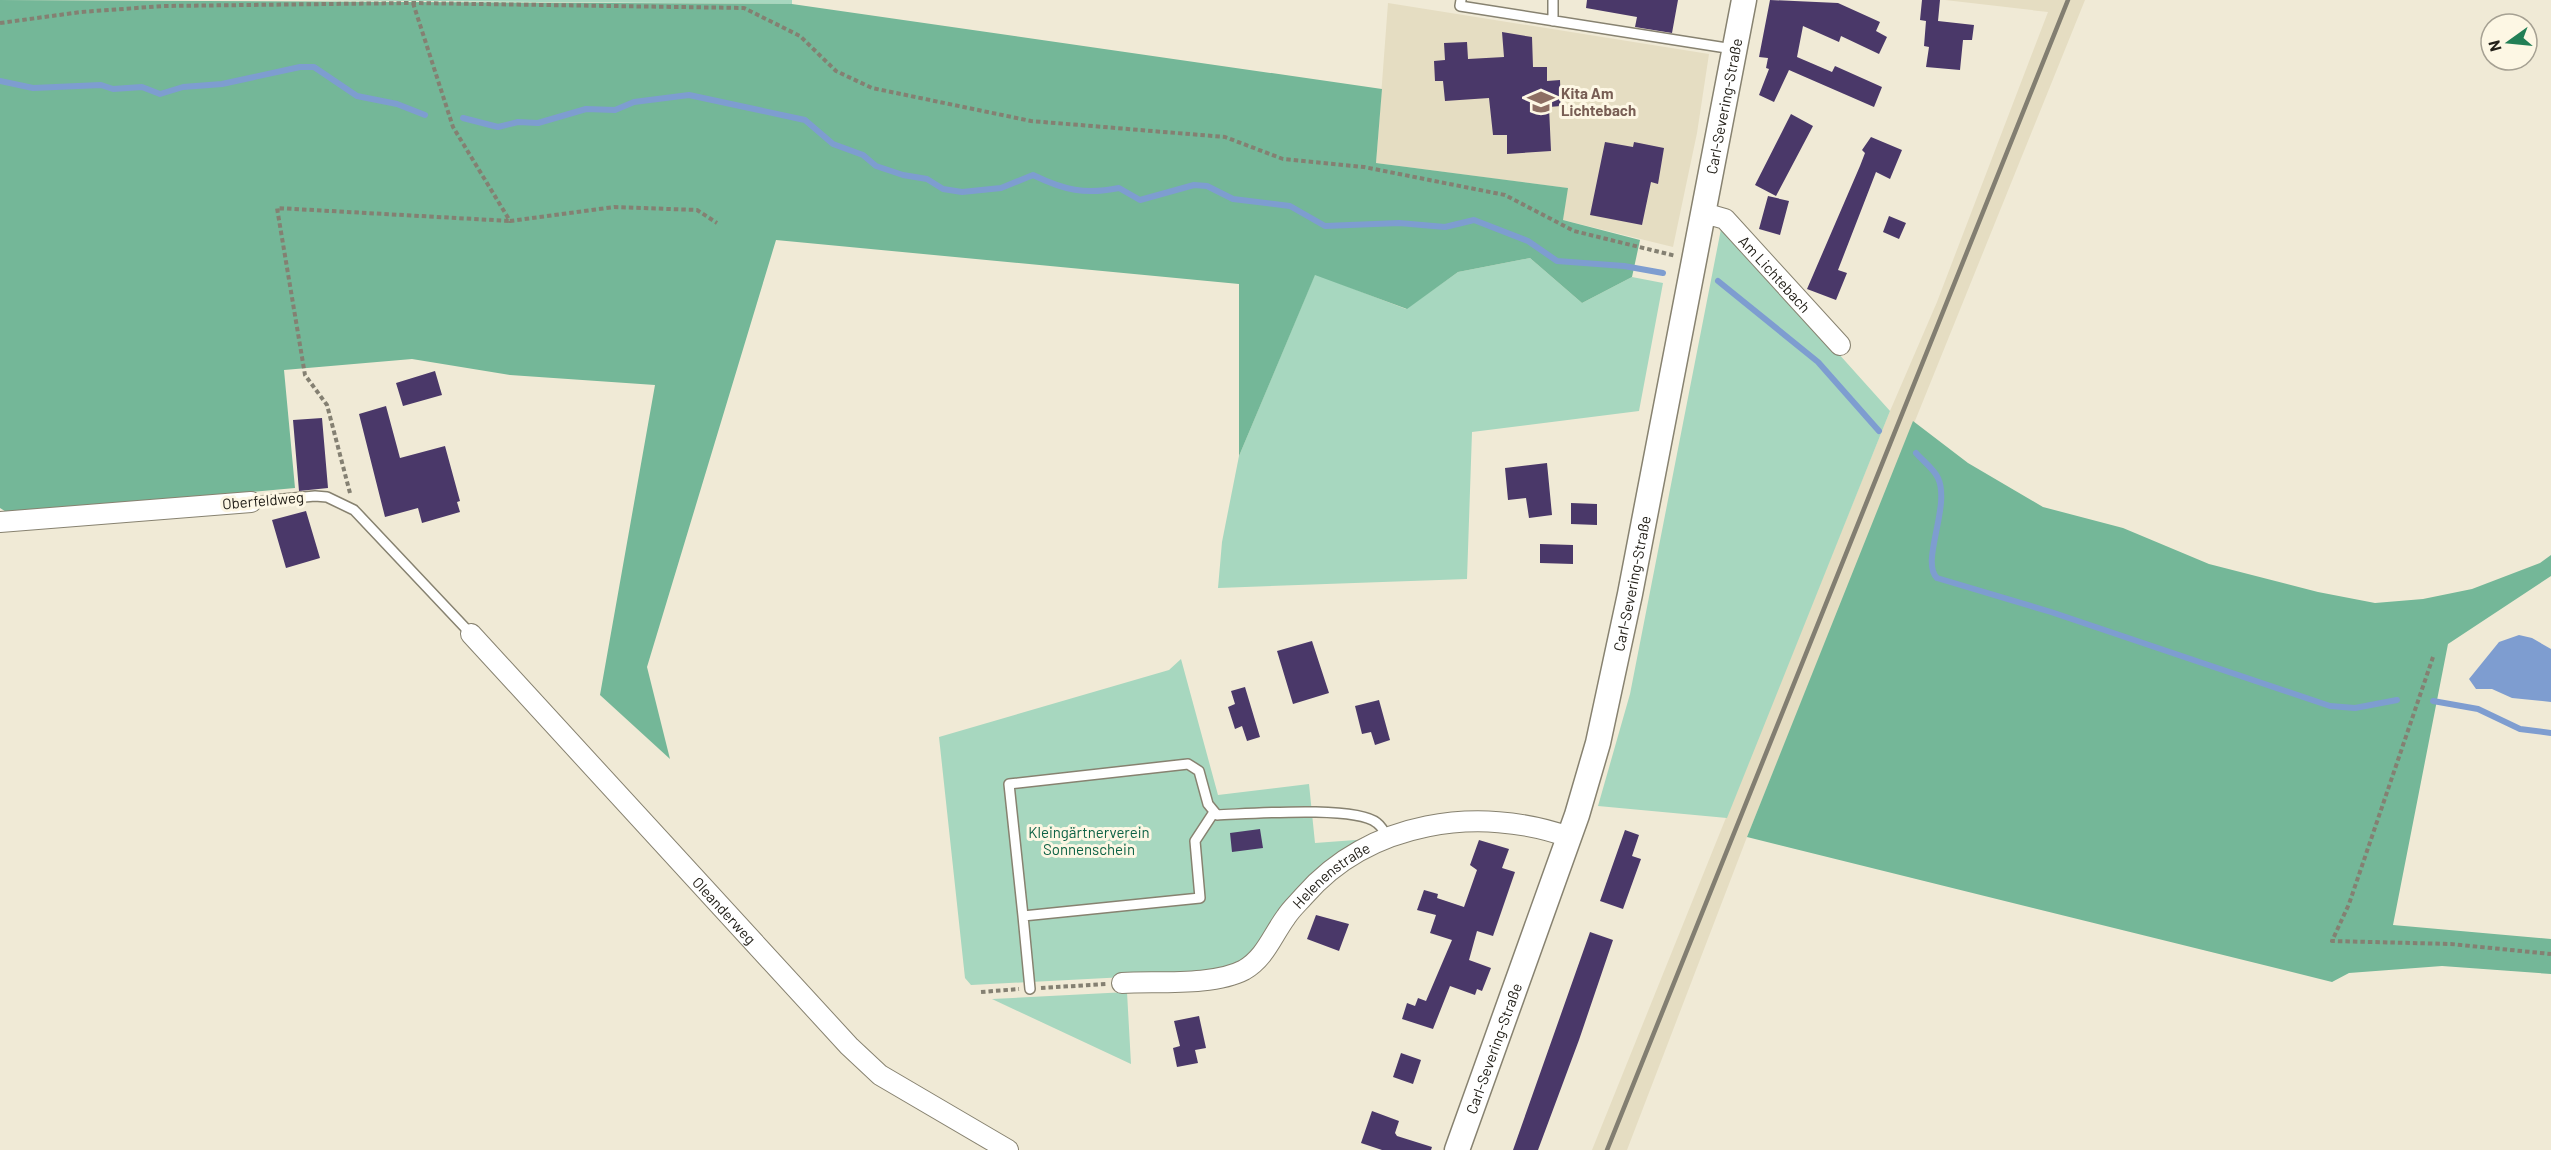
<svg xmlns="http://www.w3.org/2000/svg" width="2551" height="1150" viewBox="0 0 2551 1150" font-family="Barlow,sans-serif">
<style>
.built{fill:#e5ddc2}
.green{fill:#a7d7bf}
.forest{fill:#74b798}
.water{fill:#7e9dd0}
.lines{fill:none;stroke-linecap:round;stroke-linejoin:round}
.stream{stroke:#7e9dd0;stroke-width:6}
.building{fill:#4a3869}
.service-casing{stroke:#878270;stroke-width:12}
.minor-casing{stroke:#878270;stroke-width:22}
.tertiary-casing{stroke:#878270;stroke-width:27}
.path{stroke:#848072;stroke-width:4;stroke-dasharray:4.5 3;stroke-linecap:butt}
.service{stroke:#fff;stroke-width:9}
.minor{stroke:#fff;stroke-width:20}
.tertiary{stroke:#fff;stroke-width:24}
.rail{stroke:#827e71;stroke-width:4.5}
.labels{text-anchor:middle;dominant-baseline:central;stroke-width:6;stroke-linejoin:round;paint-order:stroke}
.education-label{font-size:15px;font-weight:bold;fill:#785e54;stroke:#fdf7e4;text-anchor:start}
.street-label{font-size:15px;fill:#232019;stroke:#fdf7e4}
.park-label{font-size:15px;fill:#0d6245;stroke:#fdf7e4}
</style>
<rect width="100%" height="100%" fill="#f0ead6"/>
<path class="built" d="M 1945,0 L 2085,0 L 1747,837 L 1627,1150 L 1592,1150 L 1890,411 L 1937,302 L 2048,12 Z
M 1388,3 L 1709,54 L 1697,133 L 1673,247 L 1563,220 L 1567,188 L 1376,163 Z"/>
<path class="green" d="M 303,0 L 792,0 L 792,4 Z
M 1722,224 L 1890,411 L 1727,818 L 1598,806 L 1630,694 Z
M 1530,258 L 1582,303 L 1632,277 L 1663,283 L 1639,411 L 1472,432 L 1467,579 L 1218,588 L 1222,542 L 1239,456 L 1315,274 L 1406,309 L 1458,272 Z
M 1181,659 L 1218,795 L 1309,784 L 1315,843 L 1369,839 L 1243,963 L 1202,973 L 971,985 L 965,978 L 939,737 L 1169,670 Z
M 1127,992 L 1131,1064 L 992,999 Z"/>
<path class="forest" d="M 0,0 L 792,4 L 1382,89 L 1376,163 L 1568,188 L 1563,220 L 1640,240 L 1632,277 L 1582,303 L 1530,258 L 1458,272 L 1407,309 L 1315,275 L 1239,456 L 1239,284 L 776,240 L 647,667 L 670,759 L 600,695 L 655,385 L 510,375 L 412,359 L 284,370 L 295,488 L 54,510 L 8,513 L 0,508 Z
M 1913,421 L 1968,463 L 2043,507 L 2123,528 L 2209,564 L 2318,592 L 2375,603 L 2423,599 L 2472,589 L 2540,563 L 2551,555 L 2551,576 L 2448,644 L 2393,925 L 2551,939 L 2551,974 L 2442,966 L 2349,973 L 2332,982 L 1747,837 Z"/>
<path class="water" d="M 2519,635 L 2532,638 L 2551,649 L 2551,702 L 2512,698 L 2492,689 L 2476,689 L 2469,679 L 2499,642 Z"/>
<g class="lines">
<path class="stream" d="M 0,81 L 33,88 L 101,85 L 113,89 L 142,87 L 160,94 L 183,87 L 222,84 L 300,67 L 314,67 L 357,96 L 397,104 L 425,115
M 463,118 L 498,127 L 518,122 L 538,123 L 586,109 L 615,110 L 634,102 L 689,95 L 805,120 L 833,144 L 863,155 L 876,166 L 903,175 L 927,179 L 943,189 L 962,192 L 1001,188 L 1033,175 C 1064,190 1085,195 1119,188 L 1140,200 L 1194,185 L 1207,186 L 1233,199 L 1290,206 L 1325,226 L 1399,223 L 1445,227 L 1474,220 L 1528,241 L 1557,261 L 1624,266 L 1663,273
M 1718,281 L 1818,362 L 1879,431
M 1916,453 C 1923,461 1934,469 1938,478 C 1951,506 1920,562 1937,578 L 2051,612 L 2330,706 L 2355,708 L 2397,700
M 2433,701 L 2478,709 L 2520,729 L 2551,733"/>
</g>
<path class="building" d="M 1587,0 L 1678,0 L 1672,33 L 1635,27 L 1637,17 L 1586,8 Z
M 1770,0 L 1838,3 L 1880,22 L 1876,31 L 1887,37 L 1879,54 L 1841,36 L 1839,42 L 1803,26 L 1797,57 L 1832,72 L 1835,66 L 1882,87 L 1874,107 L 1789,70 L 1774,102 L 1759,95 L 1769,69 L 1766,68 L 1768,58 L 1759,57 Z
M 1922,0 L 1940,0 L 1938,21 L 1974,25 L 1972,40 L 1963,40 L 1960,70 L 1926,67 L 1929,47 L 1924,46 L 1926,21 L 1920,20 Z
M 1502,32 L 1532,37 L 1533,67 L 1547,67 L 1547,81 L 1560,80 L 1561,106 L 1549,107 L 1551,151 L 1507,154 L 1507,135 L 1493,135 L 1489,98 L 1445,101 L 1443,81 L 1435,81 L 1434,61 L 1445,60 L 1444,43 L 1467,42 L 1468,59 L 1504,57 Z
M 1791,114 L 1813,126 L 1776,196 L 1755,185 Z
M 1871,137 L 1902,150 L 1890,179 L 1876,172 L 1838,270 L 1847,273 L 1836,300 L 1807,289 L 1860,166 L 1865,153 L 1862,150 Z
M 1605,142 L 1633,147 L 1634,142 L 1664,148 L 1658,184 L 1651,182 L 1642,225 L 1590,215 Z
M 1768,196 L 1789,201 L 1780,235 L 1759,229 Z
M 1889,216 L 1906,223 L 1899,239 L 1883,232 Z
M 435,371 L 442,395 L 403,406 L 396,383 Z
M 386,406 L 400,458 L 445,446 L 460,501 L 457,502 L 460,512 L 422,523 L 418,508 L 385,517 L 359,414 Z
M 322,418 L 328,488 L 299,491 L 293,420 Z
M 1547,463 L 1552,515 L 1529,518 L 1526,498 L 1508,500 L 1505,468 Z
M 1571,503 L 1597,504 L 1597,525 L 1571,524 Z
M 306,511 L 320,558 L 286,568 L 272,520 Z
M 1540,544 L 1573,545 L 1573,564 L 1540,563 Z
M 1312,641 L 1329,693 L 1293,704 L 1277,651 Z
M 1245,687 L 1260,737 L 1247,741 L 1242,726 L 1235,729 L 1228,707 L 1235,704 L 1231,691 Z
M 1379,700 L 1390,740 L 1375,745 L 1371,732 L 1362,734 L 1355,706 Z
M 1260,829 L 1263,848 L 1232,852 L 1230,833 Z
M 1625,830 L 1639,835 L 1632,856 L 1641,859 L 1623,909 L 1600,901 Z
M 1479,840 L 1509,849 L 1502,868 L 1515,872 L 1493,936 L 1477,931 L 1469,960 L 1491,968 L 1482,991 L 1477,989 L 1475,995 L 1450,986 L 1433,1029 L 1402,1019 L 1407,1003 L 1415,1006 L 1418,998 L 1426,1001 L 1452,940 L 1430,933 L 1436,915 L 1417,910 L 1424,890 L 1438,894 L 1437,898 L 1464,907 L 1477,870 L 1470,865 Z
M 1316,915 L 1349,924 L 1339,951 L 1307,939 Z
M 1590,932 L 1613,940 L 1579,1040 L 1538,1150 L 1513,1150 Z
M 1199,1016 L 1206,1048 L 1195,1050 L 1198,1063 L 1177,1067 L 1173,1048 L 1180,1046 L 1174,1021 Z
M 1401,1053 L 1421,1060 L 1413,1084 L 1393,1077 Z
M 1372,1111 L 1399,1121 L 1395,1133 L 1397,1136 L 1432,1147 L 1431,1150 L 1382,1150 L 1361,1143 Z"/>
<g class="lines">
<defs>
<path id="service" d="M 1461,0 L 1460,6 L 1733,49
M 1553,0 L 1553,21
M 251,502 L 315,496 L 327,497 L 354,510 L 471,634
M 1214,812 L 1195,841 L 1200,898 L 1023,916 L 1009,784 L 1188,764 L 1199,771 L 1208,804 L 1217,815 C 1248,814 1356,805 1377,823 C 1381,826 1385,833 1387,838
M 1023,916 L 1030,989"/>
<g id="minor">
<path id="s1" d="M 1704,213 L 1725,219 L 1840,345"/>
<path d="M 0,522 L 251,502"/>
<path id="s2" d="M 471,634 L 849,1046 L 880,1075 L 1008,1150"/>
<path id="s3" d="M 1122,983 C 1157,981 1214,986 1244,970 C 1265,958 1272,936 1286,917 C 1291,909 1298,903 1304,896 C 1369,821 1479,805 1569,837"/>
</g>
<g id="tertiary">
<path id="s4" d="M 1457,1150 L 1577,815 L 1598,743 L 1630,594 L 1744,0"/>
</g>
</defs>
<use href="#service" class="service-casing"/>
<use href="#minor" class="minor-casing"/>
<use href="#tertiary" class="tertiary-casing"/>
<path class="path" d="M 413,3 L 453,127 L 510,221 L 614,207 L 697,210 L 717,223
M 0,23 L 81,12 L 164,6 L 413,3 L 744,8 L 800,36 L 836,71 L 872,88 L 1031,121 L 1225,137 L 1283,159 L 1364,167 L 1505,195 L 1574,231 L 1676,256
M 350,493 L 327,405 L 305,375 L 277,208 L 510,221
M 2433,657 L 2349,904 L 2332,941 L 2451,944 L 2551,954
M 1041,988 L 1106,984
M 981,992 L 1019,989"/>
<use href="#service" class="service"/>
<use href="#minor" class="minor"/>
<use href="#tertiary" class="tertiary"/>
<path class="rail" d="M 1607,1150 L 2068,0"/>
</g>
<defs>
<symbol id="school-bare" viewBox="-9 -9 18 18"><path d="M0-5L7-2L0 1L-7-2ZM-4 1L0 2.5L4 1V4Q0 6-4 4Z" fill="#8d6e63" stroke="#fdf7e4" stroke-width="2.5" paint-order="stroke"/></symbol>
</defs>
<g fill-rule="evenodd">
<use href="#school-bare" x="1522" y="83" width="38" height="38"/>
</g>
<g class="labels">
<g class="education-label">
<text x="1561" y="93">Kita Am<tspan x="1561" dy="17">Lichtebach</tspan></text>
</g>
<g class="street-label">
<text stroke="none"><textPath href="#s4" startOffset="1080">Carl-Severing-Straße</textPath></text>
<text stroke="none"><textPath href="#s1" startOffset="96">Am Lichtebach</textPath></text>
<text transform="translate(263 500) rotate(-5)">Oberfeldweg</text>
<text stroke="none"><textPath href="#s4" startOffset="594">Carl-Severing-Straße</textPath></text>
<text stroke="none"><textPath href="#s3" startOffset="254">Helenenstraße</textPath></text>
<text stroke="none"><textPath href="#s2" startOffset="375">Oleanderweg</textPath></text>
<text stroke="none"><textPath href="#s4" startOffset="108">Carl-Severing-Straße</textPath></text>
</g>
<g class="park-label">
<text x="1089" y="832">Kleingärtnerverein<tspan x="1089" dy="17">Sonnenschein</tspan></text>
</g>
</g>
<g transform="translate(2509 42) rotate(255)"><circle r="28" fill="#fdf7e4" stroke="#a6a193" stroke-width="1.5"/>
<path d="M0-4.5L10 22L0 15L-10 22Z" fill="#227f56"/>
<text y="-9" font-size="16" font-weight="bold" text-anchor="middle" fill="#232019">N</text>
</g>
</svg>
